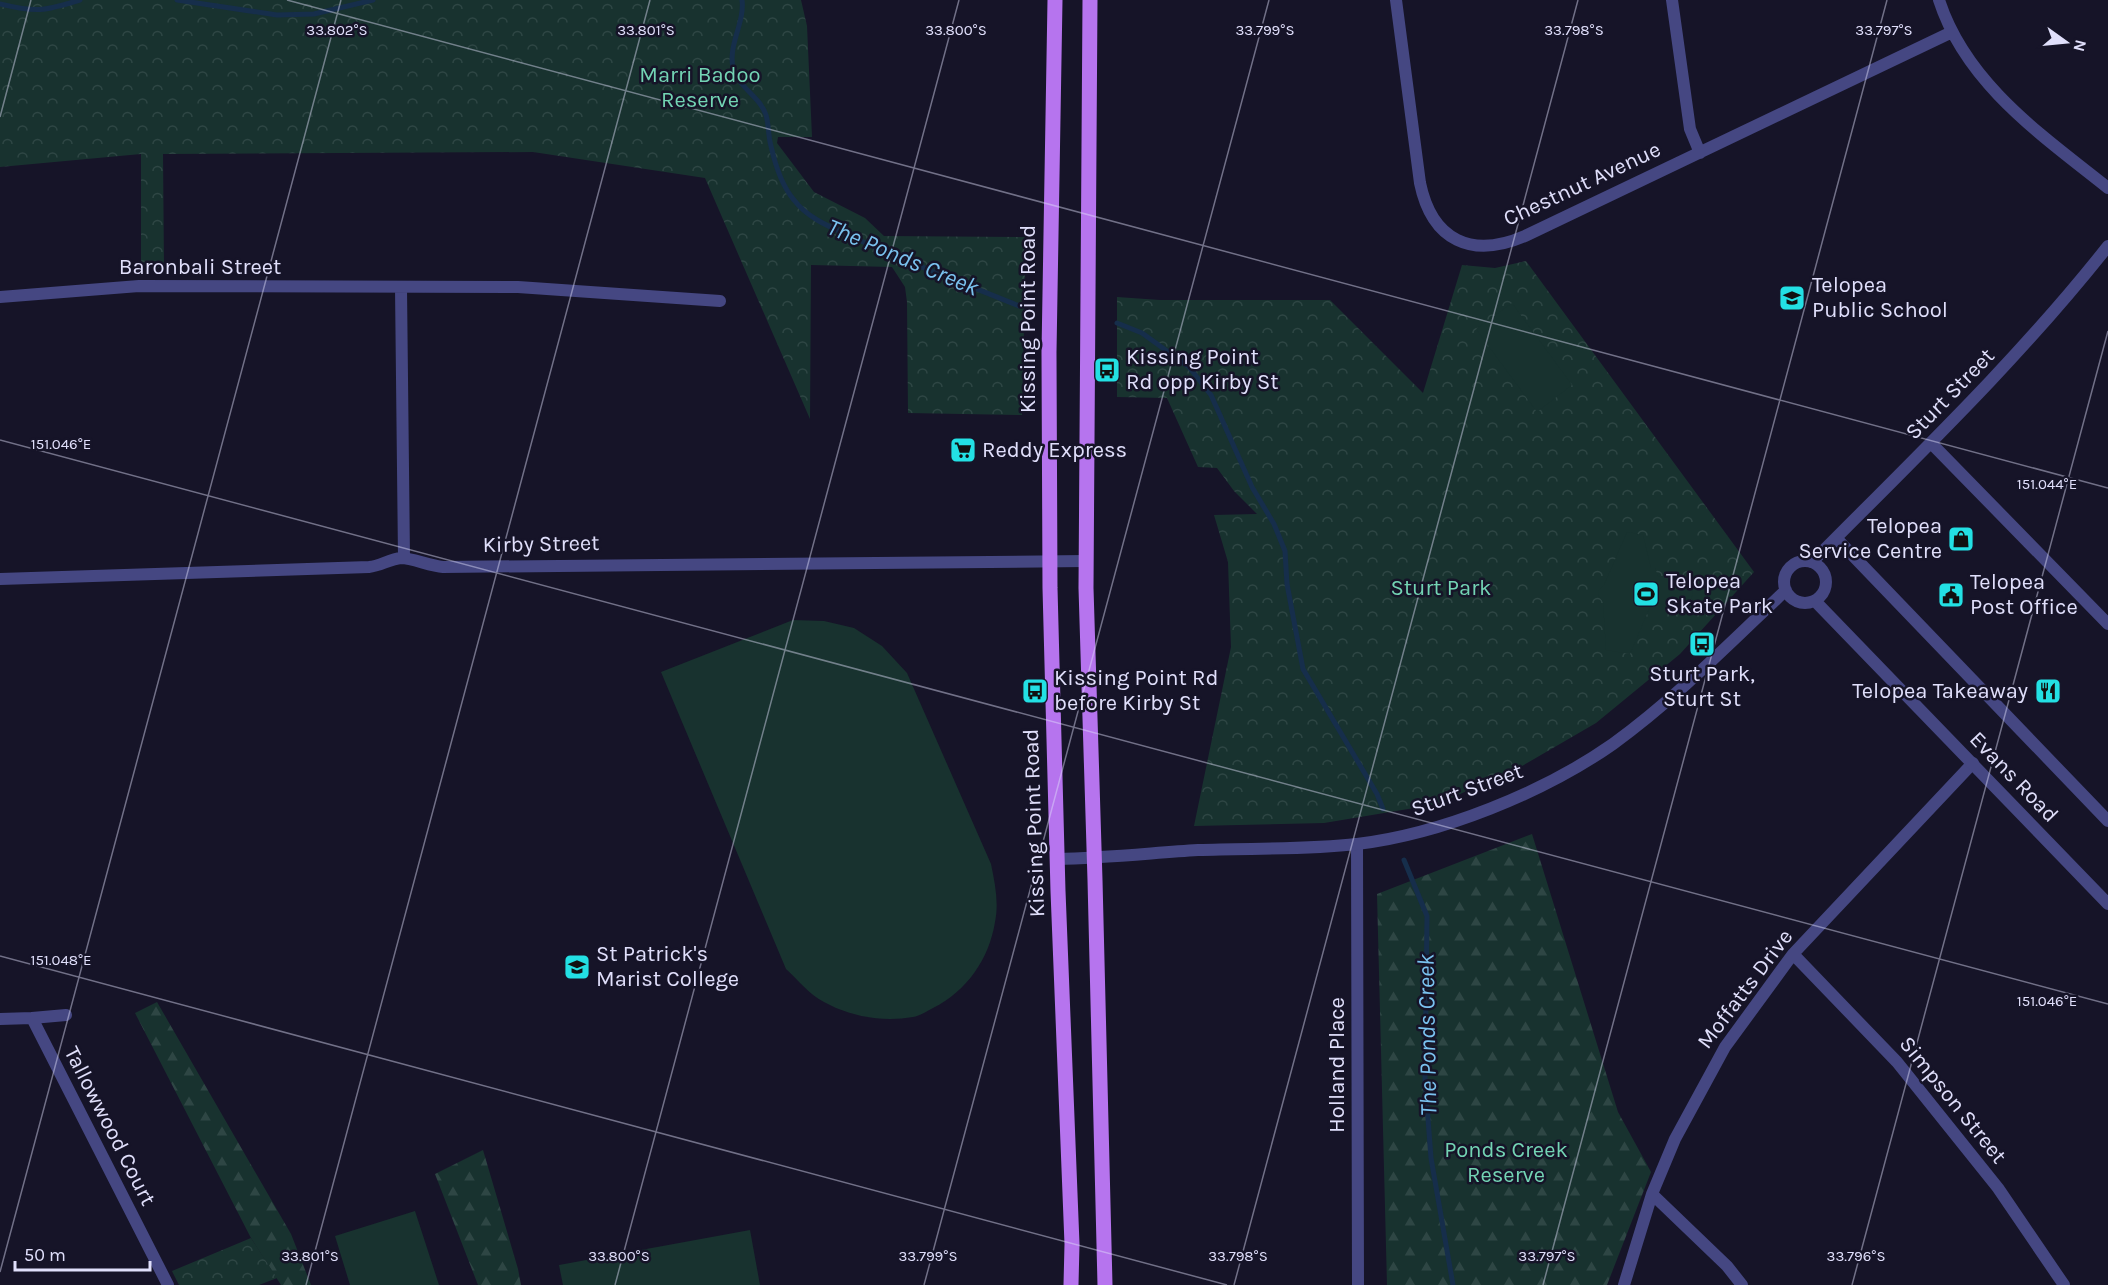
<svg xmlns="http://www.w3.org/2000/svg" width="2108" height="1285" viewBox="0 0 2108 1285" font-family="Karla,sans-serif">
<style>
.forest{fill:url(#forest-firs)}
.park{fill:url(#park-crowns)}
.pitch{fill:#18322f}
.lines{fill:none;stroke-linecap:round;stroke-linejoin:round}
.stream{stroke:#162e4b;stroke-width:5}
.minor{stroke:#454782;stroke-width:12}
.tertiary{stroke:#454782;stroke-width:12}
.primary{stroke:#b674ee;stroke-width:15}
.ticks{fill:none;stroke:#e0dffb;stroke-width:1.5;stroke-opacity:0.45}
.labels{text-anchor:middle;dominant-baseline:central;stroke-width:5;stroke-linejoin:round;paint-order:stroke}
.park-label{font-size:22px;fill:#73d4b4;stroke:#161428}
.street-label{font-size:22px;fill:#e0dffb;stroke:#161428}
.poi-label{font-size:22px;fill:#e0dffb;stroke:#161428;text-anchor:start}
.water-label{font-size:24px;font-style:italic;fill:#7ac2ef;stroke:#161428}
.ticks-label{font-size:15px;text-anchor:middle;fill:#e0dffb;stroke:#161428;stroke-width:5;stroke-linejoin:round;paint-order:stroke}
</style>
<defs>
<pattern id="forest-firs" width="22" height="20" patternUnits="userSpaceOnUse" patternTransform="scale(1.5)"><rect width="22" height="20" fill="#18322f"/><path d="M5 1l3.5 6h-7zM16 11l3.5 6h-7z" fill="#2e4644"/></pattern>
<pattern id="park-crowns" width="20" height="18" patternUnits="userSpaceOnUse" patternTransform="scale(1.5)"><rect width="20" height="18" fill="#18322f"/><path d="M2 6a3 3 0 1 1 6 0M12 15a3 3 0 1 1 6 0" fill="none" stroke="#2e4644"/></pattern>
</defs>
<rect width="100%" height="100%" fill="#161428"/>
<path class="forest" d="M 1532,834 L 1618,1112 L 1651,1172 L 1607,1285 L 1387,1285 L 1377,894 Z
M 157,1002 L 291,1234 L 311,1285 L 281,1285 L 251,1238 L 135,1013 Z
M 483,1150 L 518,1269 L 521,1285 L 478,1285 L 435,1174 Z"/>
<path class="park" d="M 0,0 L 801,0 L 807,26 L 812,137 L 778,137 L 777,143 L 814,192 L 865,218 L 884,236 L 1026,237 L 1022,415 L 908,413 L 907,302 L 905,287 L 892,267 L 811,265 L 810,419 L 705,178 L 533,152 L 163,154 L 164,268 L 141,268 L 141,154 L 0,167 Z
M 1526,261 L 1754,572 L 1680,654 L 1596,723 L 1522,766 L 1438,804 L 1324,823 L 1194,826 L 1231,647 L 1228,562 L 1214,515 L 1257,514 L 1234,491 L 1217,468 L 1198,467 L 1167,398 L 1117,397 L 1117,297 L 1160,300 L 1330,300 L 1423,393 L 1462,265 L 1495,268 Z
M 251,1238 L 277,1278 L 259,1285 L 179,1285 L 172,1271 Z"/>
<path class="pitch" d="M 1512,303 L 1572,385 L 1537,412 L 1476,329 Z
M 1627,532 L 1643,535 L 1651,568 L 1655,568 L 1658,576 C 1665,577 1674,574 1682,577 C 1700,583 1694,610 1675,609 C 1668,609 1663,605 1657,602 L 1650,607 L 1630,654 L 1606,650 L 1603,602 L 1598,595 L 1599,590 L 1604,585 Z
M 793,620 L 824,621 L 854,628 L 882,646 L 907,673 L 991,864 C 995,883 999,903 995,922 C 989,959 967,991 933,1008 C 927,1011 920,1016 913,1017 C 883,1022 851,1017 824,1002 C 810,995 798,980 786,969 L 661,672 Z
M 415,1211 L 439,1285 L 350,1285 L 335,1236 Z
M 750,1230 L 760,1285 L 563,1285 L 559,1265 Z"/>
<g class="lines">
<path class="stream" d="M 177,0 L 277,15 L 314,14 L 373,0
M 742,0 C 745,22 728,45 733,67 C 737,87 760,96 766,115 C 769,125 768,136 771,146 C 775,164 782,186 794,200 C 810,221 836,229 859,240 C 911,264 965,284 1019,306
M 0,4 C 37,13 44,11 80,0
M 1117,323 L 1142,333 L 1189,367 L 1211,395 L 1252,487 L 1274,524 L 1285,551 L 1287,584 L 1303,669 L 1377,794 L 1383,809
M 1404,860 L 1427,916 L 1425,1079 L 1431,1158 L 1453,1285"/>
<path class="minor" d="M 1396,0 L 1420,183 C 1432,241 1472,259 1525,236 L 1952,32
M 1672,0 L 1690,129 L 1700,153
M 1939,0 C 1966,84 2043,136 2108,188
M 401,288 L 404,558
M 0,297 L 139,286 L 518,287 L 720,301
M 1932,444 L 2108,624
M 1836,538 L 2108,821
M 1812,562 C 1914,459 2018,360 2108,246
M 0,579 L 369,567 C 380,566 390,559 401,558 C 412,558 430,566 443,567 L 1085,561
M 1357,844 L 1358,1285
M 1793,954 L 1897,1062 L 1998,1188 L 2064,1285
M 66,1015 L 32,1018 L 168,1285
M 0,1019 L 32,1018
M 1652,1194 L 1727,1266 L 1742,1285
M 1624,1285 L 1652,1194 L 1675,1139 L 1725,1047 L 1793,954 L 1973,763"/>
<path class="tertiary" d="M1784 582a21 21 0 1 1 42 0a21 21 0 1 1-42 0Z
M 1815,601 L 2108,904
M 1057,859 C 1104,858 1151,853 1198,850 C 1251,848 1304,850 1357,844 C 1441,834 1543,793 1613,744 C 1675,699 1730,643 1786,590"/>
<path class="primary" d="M 1055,0 L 1049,352 L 1050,588 L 1058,891 L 1072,1244 L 1071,1285
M 1090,0 L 1086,588 L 1095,880 L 1105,1285"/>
</g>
<path class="ticks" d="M 287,0 L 2108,488M 0,117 L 31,0M 0,440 L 2108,1004M 0,956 L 1227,1285M 0,1272 L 341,0M 306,1285 L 650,0M 615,1285 L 959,0M 924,1285 L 1269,0M 1234,1285 L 1578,0M 1543,1285 L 1887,0M 1852,1285 L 2108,331"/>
<defs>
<symbol id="school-square" viewBox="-11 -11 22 22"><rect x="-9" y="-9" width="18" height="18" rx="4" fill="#23e0e4" stroke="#161428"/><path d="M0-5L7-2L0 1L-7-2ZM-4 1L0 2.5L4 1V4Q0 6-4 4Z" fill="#111"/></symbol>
<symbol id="bus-square" viewBox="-11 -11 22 22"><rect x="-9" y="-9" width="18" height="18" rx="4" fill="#23e0e4" stroke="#161428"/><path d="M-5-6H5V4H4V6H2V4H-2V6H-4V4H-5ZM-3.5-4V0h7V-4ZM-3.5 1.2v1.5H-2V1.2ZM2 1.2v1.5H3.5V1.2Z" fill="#111"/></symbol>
<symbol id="supermarket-square" viewBox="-11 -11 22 22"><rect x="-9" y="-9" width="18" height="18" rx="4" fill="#23e0e4" stroke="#161428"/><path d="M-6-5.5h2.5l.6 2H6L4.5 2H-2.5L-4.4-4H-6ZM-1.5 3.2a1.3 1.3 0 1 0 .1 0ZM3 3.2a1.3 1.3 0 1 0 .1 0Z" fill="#111"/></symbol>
<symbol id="shop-square" viewBox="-11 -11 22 22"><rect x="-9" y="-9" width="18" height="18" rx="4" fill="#23e0e4" stroke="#161428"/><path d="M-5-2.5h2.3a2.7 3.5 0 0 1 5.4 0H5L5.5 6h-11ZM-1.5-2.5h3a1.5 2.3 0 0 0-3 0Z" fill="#111"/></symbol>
<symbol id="stadium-square" viewBox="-11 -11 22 22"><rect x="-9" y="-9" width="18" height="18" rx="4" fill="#23e0e4" stroke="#161428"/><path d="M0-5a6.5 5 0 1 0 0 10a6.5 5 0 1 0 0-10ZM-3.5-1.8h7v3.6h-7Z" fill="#111"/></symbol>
<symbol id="civic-square" viewBox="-11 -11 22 22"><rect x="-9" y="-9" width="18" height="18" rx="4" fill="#23e0e4" stroke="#161428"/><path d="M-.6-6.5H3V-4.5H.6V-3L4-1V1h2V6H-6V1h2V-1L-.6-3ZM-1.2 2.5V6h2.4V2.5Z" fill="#111"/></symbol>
<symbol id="restaurant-square" viewBox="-11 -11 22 22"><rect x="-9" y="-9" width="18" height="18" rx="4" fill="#23e0e4" stroke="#161428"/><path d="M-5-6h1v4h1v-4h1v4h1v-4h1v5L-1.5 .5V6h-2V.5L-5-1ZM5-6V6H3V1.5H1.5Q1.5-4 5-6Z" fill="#111"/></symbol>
</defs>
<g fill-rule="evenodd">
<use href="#school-square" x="1777" y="283" width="30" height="30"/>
<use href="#bus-square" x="1092" y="355" width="30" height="30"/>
<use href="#supermarket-square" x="948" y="435" width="30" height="30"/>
<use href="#shop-square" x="1946" y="524" width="30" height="30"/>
<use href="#stadium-square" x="1631" y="579" width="30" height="30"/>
<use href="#civic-square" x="1936" y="580" width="30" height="30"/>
<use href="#bus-square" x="1687" y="629" width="30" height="30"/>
<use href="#bus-square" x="1020" y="676" width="30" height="30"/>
<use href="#restaurant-square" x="2033" y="676" width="30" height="30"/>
<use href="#school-square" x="562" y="952" width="30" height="30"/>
</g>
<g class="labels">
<g class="park-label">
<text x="700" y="75">Marri Badoo<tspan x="700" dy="25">Reserve</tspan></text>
<text x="1441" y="588">Sturt Park</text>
<text x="1506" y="1150">Ponds Creek<tspan x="1506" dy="25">Reserve</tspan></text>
</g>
<g class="street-label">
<text transform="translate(1582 184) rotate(-25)">Chestnut Avenue</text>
<text x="200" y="267">Baronbali Street</text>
<text transform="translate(1028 319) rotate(-90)">Kissing Point Road</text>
<text transform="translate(1950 394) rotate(-46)">Sturt Street</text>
<text transform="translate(541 544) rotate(-1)">Kirby Street</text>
<text transform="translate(2014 777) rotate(46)">Evans Road</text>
<text transform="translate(1467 790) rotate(-20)">Sturt Street</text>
<text transform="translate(1034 823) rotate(-92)">Kissing Point Road</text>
<text transform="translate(1745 989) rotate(-53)">Moffatts Drive</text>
<text transform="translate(1337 1065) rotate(-90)">Holland Place</text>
<text transform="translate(1953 1100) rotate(51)">Simpson Street</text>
<text transform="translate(110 1126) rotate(63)">Tallowwood Court</text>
</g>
<g class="poi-label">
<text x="1812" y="285">Telopea<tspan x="1812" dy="25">Public School</tspan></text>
<text x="1126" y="357">Kissing Point<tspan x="1126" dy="25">Rd opp Kirby St</tspan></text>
<text x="982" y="450">Reddy Express</text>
<text x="1942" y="526" text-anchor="end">Telopea<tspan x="1942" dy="25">Service Centre</tspan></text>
<text x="1666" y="581">Telopea<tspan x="1666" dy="25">Skate Park</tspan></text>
<text x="1970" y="582">Telopea<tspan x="1970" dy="25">Post Office</tspan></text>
<text x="1702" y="674" text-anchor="middle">Sturt Park,<tspan x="1702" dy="25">Sturt St</tspan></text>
<text x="1054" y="678">Kissing Point Rd<tspan x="1054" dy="25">before Kirby St</tspan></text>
<text x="2028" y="691" text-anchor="end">Telopea Takeaway</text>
<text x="596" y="954">St Patrick's<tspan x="596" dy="25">Marist College</tspan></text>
</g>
<g class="water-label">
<text transform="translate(903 257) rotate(23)">The Ponds Creek</text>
<text transform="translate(1427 1035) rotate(-91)">The Ponds Creek</text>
</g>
</g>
<g class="ticks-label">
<text x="337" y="35">33.802°S</text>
<text x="646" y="35">33.801°S</text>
<text x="956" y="35">33.800°S</text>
<text x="1265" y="35">33.799°S</text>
<text x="1574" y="35">33.798°S</text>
<text x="1884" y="35">33.797°S</text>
<text x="61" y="449">151.046°E</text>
<text x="2047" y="489">151.044°E</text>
<text x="61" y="965">151.048°E</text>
<text x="2047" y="1006">151.046°E</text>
<text x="310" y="1261">33.801°S</text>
<text x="619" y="1261">33.800°S</text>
<text x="928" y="1261">33.799°S</text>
<text x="1238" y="1261">33.798°S</text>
<text x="1547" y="1261">33.797°S</text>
<text x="1856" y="1261">33.796°S</text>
</g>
<g transform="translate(2066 42) rotate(105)" stroke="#161428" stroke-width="4.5" paint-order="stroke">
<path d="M0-4.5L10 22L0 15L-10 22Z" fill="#e0dffb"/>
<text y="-9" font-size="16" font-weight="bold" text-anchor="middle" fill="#e0dffb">N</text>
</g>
<path d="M15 1261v9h135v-9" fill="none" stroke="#e0dffb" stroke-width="3"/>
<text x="24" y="1261" font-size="18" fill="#e0dffb" stroke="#161428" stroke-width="4.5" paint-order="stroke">50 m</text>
</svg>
